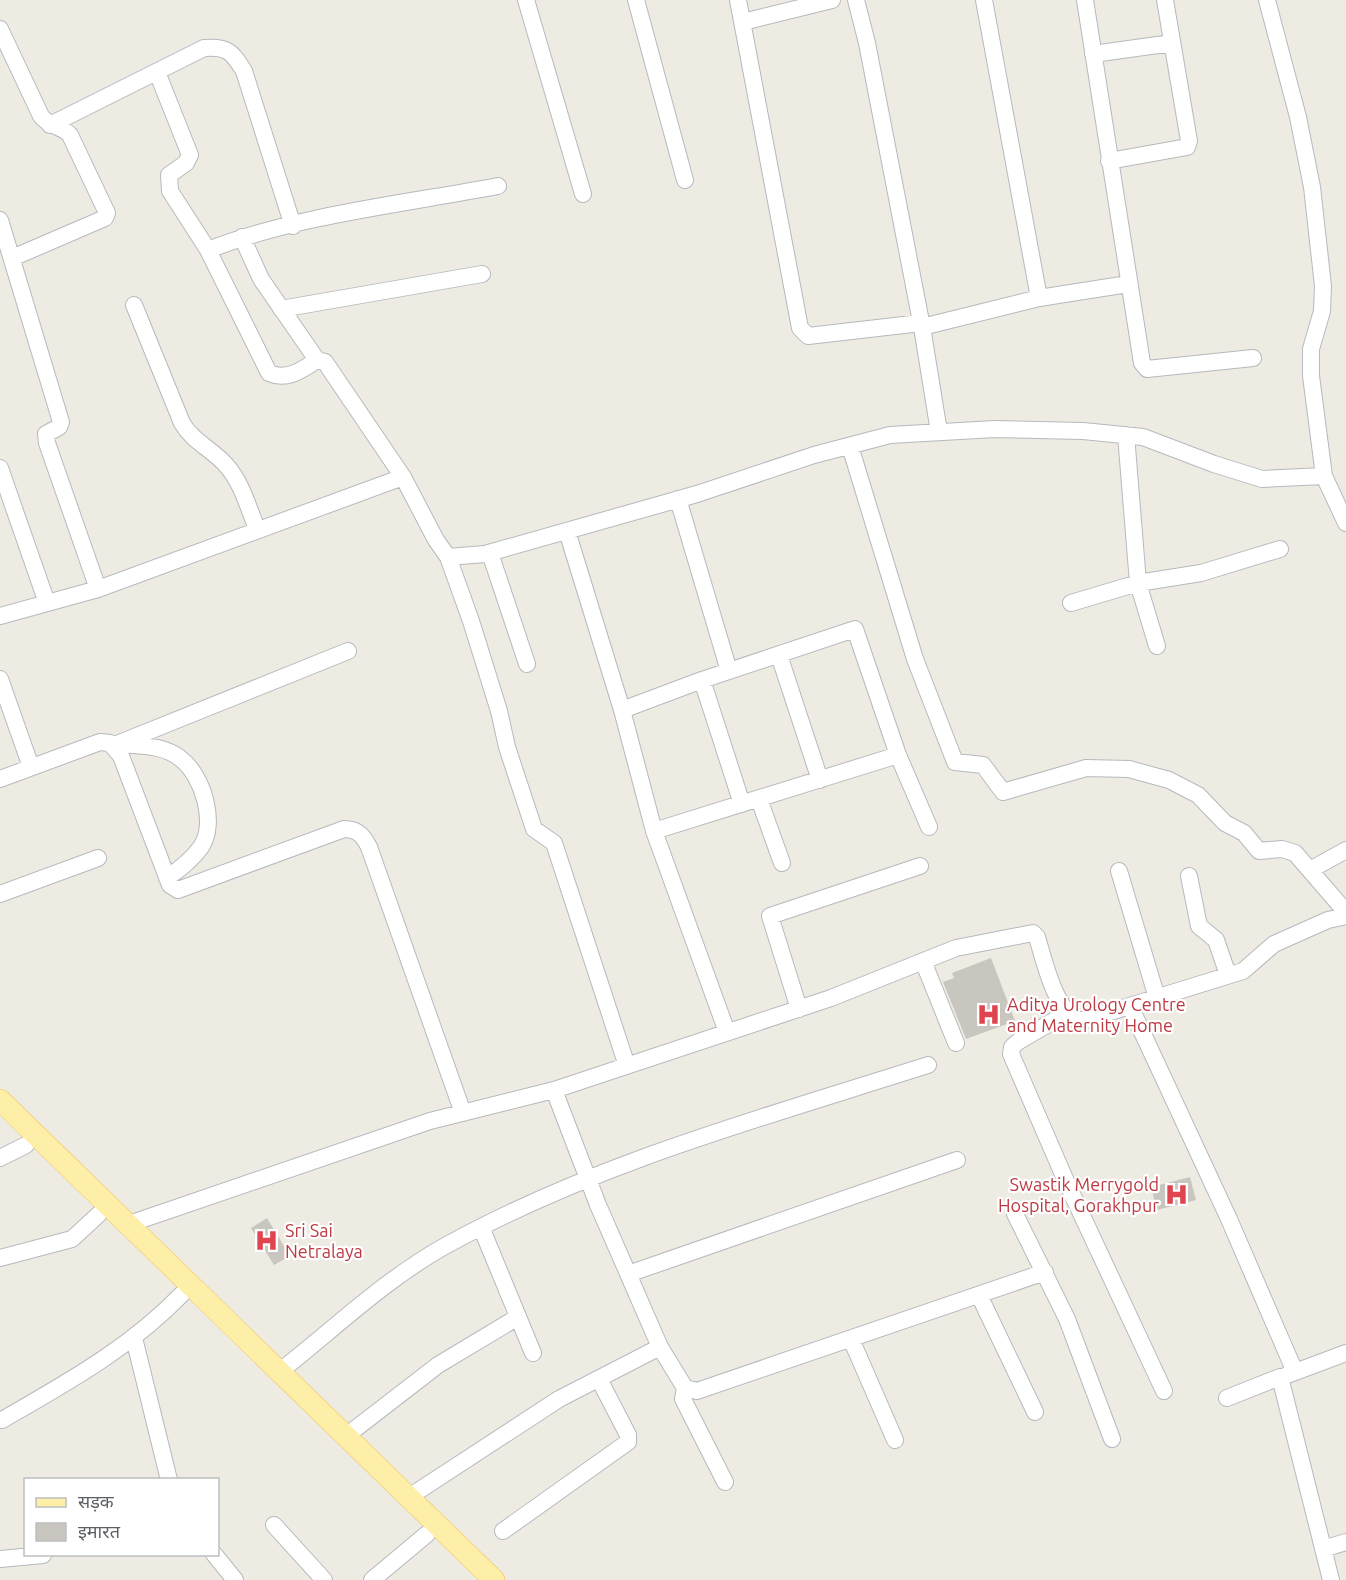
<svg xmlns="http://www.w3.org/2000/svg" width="1346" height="1580" viewBox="0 0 1346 1580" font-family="Ubuntu,'Noto Sans Devanagari',sans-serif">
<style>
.building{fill:#c9c6c0}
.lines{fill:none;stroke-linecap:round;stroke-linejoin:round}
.minor-casing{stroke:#b6b9bd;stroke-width:18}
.major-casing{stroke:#f0c35a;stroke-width:22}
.minor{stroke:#fff;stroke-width:16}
.major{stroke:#feefa8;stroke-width:21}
.labels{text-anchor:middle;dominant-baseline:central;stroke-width:4.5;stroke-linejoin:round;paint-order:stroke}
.health-label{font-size:18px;fill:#be3a42;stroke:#fff;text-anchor:start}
</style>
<rect width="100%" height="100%" fill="#eeebe3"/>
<path class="building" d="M 991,958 L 1015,1021 L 966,1039 L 943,982 L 954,978 L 952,973 Z
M 1190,1177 L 1196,1200 L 1157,1210 L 1151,1187 Z
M 267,1218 L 290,1256 L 274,1265 L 251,1228 Z"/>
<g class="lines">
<defs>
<path id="minor" d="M 526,0 L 583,194
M 636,0 L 685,180
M 738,0 L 800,328 L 808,336 L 921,323
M 856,0 L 867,43 L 922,327 L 939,432
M 984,0 L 1039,298 L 1128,284
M 1085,0 L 1142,363 L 1147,369 L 1253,358
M 1267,0 L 1298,117 L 1312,187 L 1323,286 L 1322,311 L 1311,349 L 1311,376 L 1324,476 L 1346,523
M 743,22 L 832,0
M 0,29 L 41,116 C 49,127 61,125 70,135 L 107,213 L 105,218 L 12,258
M 1093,54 L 1172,43
M 157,72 L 190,155 L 186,163 L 169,175 L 170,191 L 208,250 L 269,373 C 287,381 302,370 317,360 L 325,362 L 403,477
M 50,125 L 204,48 C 228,46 232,52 244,71 L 293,226
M 1109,161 L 1187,147 L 1189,141 L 1165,0
M 0,220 L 61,422 L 59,427 L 46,434 L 47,443 L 98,589
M 242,237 L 261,279 L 317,360
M 208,250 C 298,215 403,204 498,186
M 134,305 L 182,423 C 193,442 212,449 226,465 C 242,483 248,507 257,529
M 281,309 L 482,274
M 922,327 L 1039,298
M 1126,435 L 1138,583 L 1157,646
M 850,446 L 915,659 L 955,762 L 983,765 L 1003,792 L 1086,768 L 1129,769 L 1169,780 L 1198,795 L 1225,823 L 1244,833 L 1259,851 L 1282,849 L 1295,853 L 1346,912
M 0,468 L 47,603
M 678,499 L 729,671
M 567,531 L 622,710 L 654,831
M 490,553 L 527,664
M 448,557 L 471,621 L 499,711 L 507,747 L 534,829 L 554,843 L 627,1066
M 1071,603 L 1138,583 L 1201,573 L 1280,549
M 0,616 L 98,589 L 403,477 L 436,540 L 448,557 L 485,554 L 697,494 L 814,455 L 890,435 L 995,429 L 1083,431 L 1143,437 L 1214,464 L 1262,479 L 1324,476
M 779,655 L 820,780
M 0,679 L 31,767
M 702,680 L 742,804
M 622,710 L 702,680 L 855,629 L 898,755
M 117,744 L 348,651
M 120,744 C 140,746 165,745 181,759 C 203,776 217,823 201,847 C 192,860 180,869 167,878
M 0,779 L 100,742 L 110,743 L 121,756 L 170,885 L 178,890 L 344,829 C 357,829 363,835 369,847 L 463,1113
M 759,799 L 782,863
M 1310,870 L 1346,850
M 1119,871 L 1157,998
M 1189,876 L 1199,926 L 1216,940 L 1228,975
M 0,894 L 98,858
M 923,961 L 956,1043
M 1130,1006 L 1229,1219 L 1295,1372
M 799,1009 L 770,916 L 920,866
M 1067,1013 L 1019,1041 L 1012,1047 L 1011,1054 L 1065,1179 L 1164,1391
M 727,1032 L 654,831 L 898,755 L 929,827
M 554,1090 L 598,1205 L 660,1347 L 685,1388 L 697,1391 L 1045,1272
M 0,1158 L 26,1145
M 1015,1214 L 1067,1319 L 1112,1439
M 126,1225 L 430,1121 L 554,1090 L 831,998 L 956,948 L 1033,933 L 1037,937 C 1044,960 1056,1015 1081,1021 L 1243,971 L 1274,944 L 1328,920 L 1346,916
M 481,1227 L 533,1353
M 0,1258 L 72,1239 L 99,1214
M 628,1274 L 957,1160
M 979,1295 L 1035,1412
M 134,1338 L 169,1480
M 851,1339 L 895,1440
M 279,1372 C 333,1330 384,1280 445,1246 C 595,1163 765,1117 928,1065
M 1287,1375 L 1346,1353
M 685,1388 L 683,1399 L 725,1482
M 1227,1398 L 1280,1377 L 1331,1580
M 2,1420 C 66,1383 130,1348 182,1294
M 346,1436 L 438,1365 L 518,1317
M 409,1497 L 559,1399 L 660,1347
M 274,1525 L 324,1580
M 503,1531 L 628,1442 L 628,1435 L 599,1379
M 1323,1549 L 1346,1542
M 214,1554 L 235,1580
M 0,1559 L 43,1555
M 372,1580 L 427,1534"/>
<path id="major" d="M 0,1100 L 494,1580"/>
</defs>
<use href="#minor" class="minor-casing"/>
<use href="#major" class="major-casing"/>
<use href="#minor" class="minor"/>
<use href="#major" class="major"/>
</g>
<defs>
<symbol id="hospital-bare" viewBox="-9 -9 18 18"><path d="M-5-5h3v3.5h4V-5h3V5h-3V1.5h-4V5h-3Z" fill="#e0444e" stroke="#fff" stroke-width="2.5" paint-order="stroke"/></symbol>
</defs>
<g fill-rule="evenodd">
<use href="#hospital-bare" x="972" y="998" width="33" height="33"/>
<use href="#hospital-bare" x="1160" y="1178" width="33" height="33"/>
<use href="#hospital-bare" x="250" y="1224" width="33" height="33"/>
</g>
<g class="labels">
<g class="health-label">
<text x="1007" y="1004">Aditya Urology Centre<tspan x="1007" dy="21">and Maternity Home</tspan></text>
<text x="1159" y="1184" text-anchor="end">Swastik Merrygold<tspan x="1159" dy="21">Hospital, Gorakhpur</tspan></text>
<text x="285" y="1230">Sri Sai<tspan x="285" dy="21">Netralaya</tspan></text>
</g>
</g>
<rect x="24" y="1478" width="195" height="78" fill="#ffffff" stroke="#bdbfc1" stroke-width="1.5"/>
<rect x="36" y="1498" width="30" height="9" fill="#feefa8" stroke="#bdbfc1" stroke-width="1.5"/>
<text x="78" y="1508" font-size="18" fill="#5b5f64">सड़क</text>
<rect x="36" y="1523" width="30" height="18" fill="#c9c6c0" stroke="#bdbfc1" stroke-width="1.5"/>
<text x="78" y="1538" font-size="18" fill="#5b5f64">इमारत</text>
</svg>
